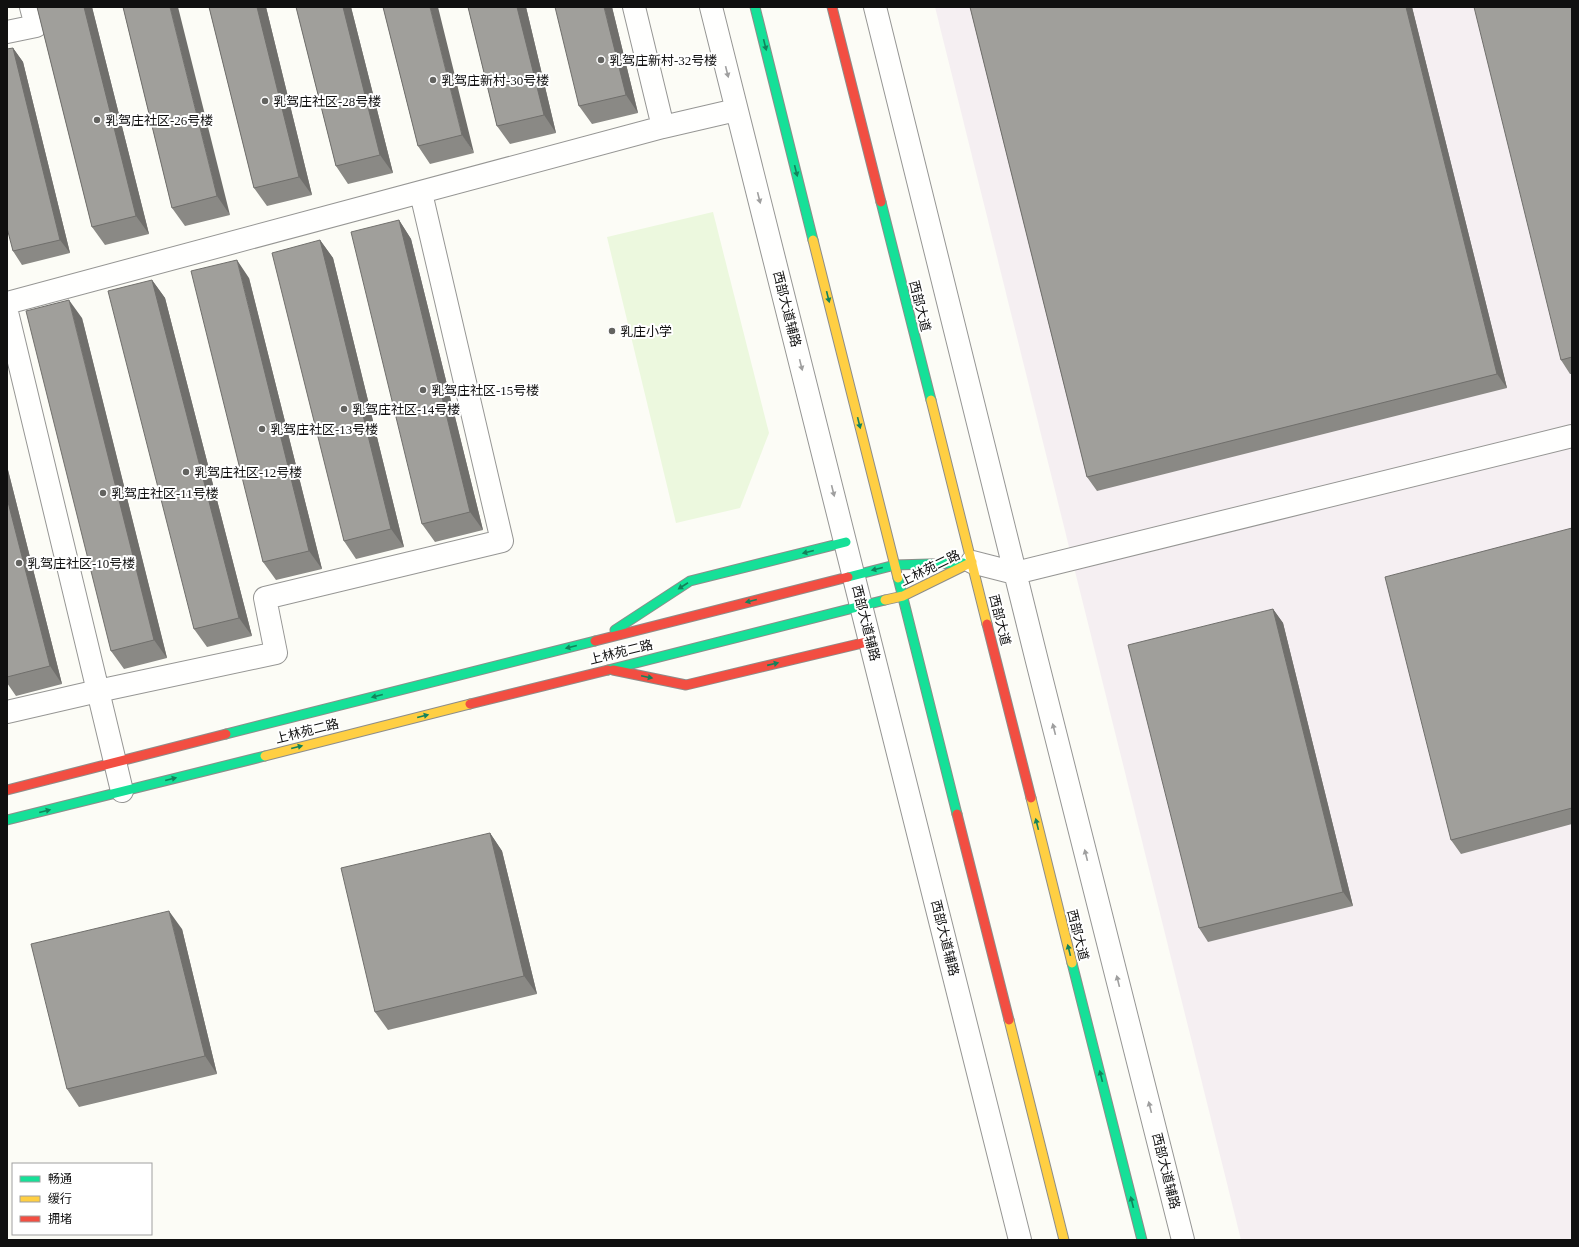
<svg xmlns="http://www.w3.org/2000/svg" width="1579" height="1247" viewBox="0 0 1579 1247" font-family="'Times New Roman','Noto Sans SC',serif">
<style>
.industrial{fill:#f5eff2}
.pitch{fill:#ecf8de}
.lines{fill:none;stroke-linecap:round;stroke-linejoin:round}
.street-casing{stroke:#969694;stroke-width:24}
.fast-casing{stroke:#8d8d8a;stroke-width:11}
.slow-casing{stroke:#8d8d8a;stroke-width:11}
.jam-casing{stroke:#8d8d8a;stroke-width:11}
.street{stroke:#fffffe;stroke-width:22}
.fast{stroke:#16e098;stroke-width:9}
.slow{stroke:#ffcf43;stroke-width:9}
.jam{stroke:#f24e42;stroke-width:9}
.wall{fill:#8a8985}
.shaded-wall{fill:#706f6c}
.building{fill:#a09f9b;stroke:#706f6c}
.oneway{fill:#13825b}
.oneway2{fill:#9f9f9f}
.poi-dot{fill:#636360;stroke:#fff;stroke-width:1.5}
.labels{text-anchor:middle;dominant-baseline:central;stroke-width:4;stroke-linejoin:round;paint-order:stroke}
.poi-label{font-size:13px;fill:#101010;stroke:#fff;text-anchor:start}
.street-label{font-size:13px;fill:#101010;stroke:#fff}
</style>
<rect width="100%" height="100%" fill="#fcfcf6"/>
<path class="industrial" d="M 935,7 L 1572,7 L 1572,1240 L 1241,1240 Z"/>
<path class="pitch" d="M 713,212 L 769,433 L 740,508 L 676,523 L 607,237 Z"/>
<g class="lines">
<defs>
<path id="street" d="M 634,7 L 663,127
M 711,7 L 1020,1240
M 875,7 L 1037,661 L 1183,1240
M 7,32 L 36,26 L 31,7
M 7,303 L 663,127 L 736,110
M 7,312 L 122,791
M 972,562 L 1015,573 L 1572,436
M 7,712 L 98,691 L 276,653 L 265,598 L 502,541 L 421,193"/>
<path id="fast" d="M 755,7 L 813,240
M 881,202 L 931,400
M 848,577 L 895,565 L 963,563
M 898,578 L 957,814
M 615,630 L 690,581 L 846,542
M 608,670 L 885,600
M 226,734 L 595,641
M 7,820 L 265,756
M 1072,963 L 1142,1240"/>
<path id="slow" d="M 813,240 L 898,578
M 931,400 L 987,624
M 885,600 L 903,596 L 972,562
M 265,756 L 470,704
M 1031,798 L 1072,963
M 1009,1020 L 1064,1240"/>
<path id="jam" d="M 832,7 L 881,202
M 987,624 L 1031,798
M 595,641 L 848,577
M 613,670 L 686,685 L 871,641
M 470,704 L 608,670
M 7,790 L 226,734
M 957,814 L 1009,1020"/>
</defs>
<use href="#street" class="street-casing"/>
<use href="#fast" class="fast-casing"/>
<use href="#slow" class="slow-casing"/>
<use href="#jam" class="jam-casing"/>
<use href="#street" class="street"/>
<use href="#fast" class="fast"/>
<use href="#slow" class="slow"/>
<use href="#jam" class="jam"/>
</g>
<path class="wall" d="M 37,7 L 92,7 L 149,234 L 105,245 L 92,227 Z
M 123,7 L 230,215 L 185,226 L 172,208 Z
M 209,7 L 266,7 L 312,195 L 267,206 L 254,188 Z
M 296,7 L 351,7 L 393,173 L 348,184 L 336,166 Z
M 383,7 L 474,153 L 430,164 L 418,146 Z
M 468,7 L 526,7 L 556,133 L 510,144 L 497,126 Z
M 612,7 L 638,113 L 592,124 L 579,106 Z
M 970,7 L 1412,7 L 1507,388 L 1097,491 L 1087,477 Z
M 1572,7 L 1572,374 L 1570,374 L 1561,360 Z
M 13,48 L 23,62 L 70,253 L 22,265 L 13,251 Z
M 399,220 L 411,239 L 483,530 L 435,542 L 422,524 Z
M 320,240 L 333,258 L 404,547 L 356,559 L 344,541 Z
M 249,278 L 322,569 L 276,580 L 263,562 Z
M 152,280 L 165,298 L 252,636 L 207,647 L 194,629 Z
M 82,318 L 167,658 L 124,669 L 111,651 Z
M 7,466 L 62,684 L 16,696 L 7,683 Z
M 1572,528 L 1572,824 L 1461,854 L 1451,840 Z
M 1273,609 L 1283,623 L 1353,906 L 1208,942 L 1199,928 Z
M 490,833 L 502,851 L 537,994 L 388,1030 L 375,1012 Z
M 182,929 L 217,1074 L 79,1107 L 67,1089 Z"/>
<path class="shaded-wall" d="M 84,7 L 92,7 L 149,234 L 136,216 Z
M 170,7 L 178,7 L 230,215 L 217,196 Z
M 257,7 L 266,7 L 312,195 L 299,177 Z
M 343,7 L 351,7 L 393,173 L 380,155 Z
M 430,7 L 438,7 L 474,153 L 462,135 Z
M 517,7 L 526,7 L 556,133 L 544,115 Z
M 604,7 L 612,7 L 638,113 L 626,95 Z
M 1406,7 L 1412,7 L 1507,388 L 1497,374 Z
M 13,48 L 23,62 L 70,253 L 60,240 Z
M 399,220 L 411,239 L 483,530 L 470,512 Z
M 320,240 L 333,258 L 404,547 L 391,529 Z
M 237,260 L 249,278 L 322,569 L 309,551 Z
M 152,280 L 165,298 L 252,636 L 239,618 Z
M 69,300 L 82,318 L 167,658 L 154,640 Z
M 7,466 L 62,684 L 50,666 L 7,498 Z
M 1273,609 L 1283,623 L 1353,906 L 1343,892 Z
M 490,833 L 502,851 L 537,994 L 524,976 Z
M 169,911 L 182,929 L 217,1074 L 205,1056 Z"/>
<path class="building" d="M 37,7 L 84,7 L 136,216 L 92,227 Z
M 123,7 L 170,7 L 217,196 L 172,208 Z
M 209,7 L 257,7 L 299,177 L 254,188 Z
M 296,7 L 343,7 L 380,155 L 336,166 Z
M 383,7 L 430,7 L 462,135 L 418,146 Z
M 468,7 L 517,7 L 544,115 L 497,126 Z
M 555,7 L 604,7 L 626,95 L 579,106 Z
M 970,7 L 1406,7 L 1497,374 L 1087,477 Z
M 1474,7 L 1572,7 L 1572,357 L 1561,360 Z
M 13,48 L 60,240 L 13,251 L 7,228 L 7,49 Z
M 399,220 L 470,512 L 422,524 L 351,232 Z
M 320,240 L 391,529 L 344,541 L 272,253 Z
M 237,260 L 309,551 L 263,562 L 191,271 Z
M 152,280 L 239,618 L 194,629 L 108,291 Z
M 69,300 L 154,640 L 111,651 L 26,311 Z
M 7,498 L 50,666 L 7,677 Z
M 1572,528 L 1572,808 L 1451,840 L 1385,577 Z
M 1273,609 L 1343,892 L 1199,928 L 1128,645 Z
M 490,833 L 524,976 L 375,1012 L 341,868 Z
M 169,911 L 205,1056 L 67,1089 L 31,944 Z"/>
<defs><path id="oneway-solid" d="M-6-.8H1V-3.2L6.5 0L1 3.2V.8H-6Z"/></defs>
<g class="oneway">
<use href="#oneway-solid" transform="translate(765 45) rotate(76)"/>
<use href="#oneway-solid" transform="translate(796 171) rotate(76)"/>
<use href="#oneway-solid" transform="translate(828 297) rotate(76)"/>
<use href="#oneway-solid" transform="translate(859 423) rotate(76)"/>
<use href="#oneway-solid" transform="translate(808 552) rotate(166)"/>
<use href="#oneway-solid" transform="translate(877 569) rotate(166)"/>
<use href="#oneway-solid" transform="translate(683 586) rotate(147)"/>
<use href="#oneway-solid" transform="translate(751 601) rotate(166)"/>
<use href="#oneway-solid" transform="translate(571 647) rotate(166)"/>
<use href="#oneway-solid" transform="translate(773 664) rotate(-13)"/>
<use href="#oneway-solid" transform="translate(647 677) rotate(12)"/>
<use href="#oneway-solid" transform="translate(377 696) rotate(166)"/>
<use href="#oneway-solid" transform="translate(423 716) rotate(-14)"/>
<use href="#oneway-solid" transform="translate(297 747) rotate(-14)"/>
<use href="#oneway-solid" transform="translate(171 779) rotate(-14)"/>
<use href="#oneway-solid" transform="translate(45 811) rotate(-14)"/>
<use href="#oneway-solid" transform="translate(1037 824) rotate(-104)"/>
<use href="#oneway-solid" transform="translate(1069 950) rotate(-104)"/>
<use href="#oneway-solid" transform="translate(1101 1076) rotate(-104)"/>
<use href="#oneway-solid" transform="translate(1132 1202) rotate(-104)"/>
</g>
<g class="oneway2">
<use href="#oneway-solid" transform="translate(727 72) rotate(76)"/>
<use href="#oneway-solid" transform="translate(759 198) rotate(76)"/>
<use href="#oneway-solid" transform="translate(801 365) rotate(76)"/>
<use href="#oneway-solid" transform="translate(833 491) rotate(76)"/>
<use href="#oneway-solid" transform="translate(1054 729) rotate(-104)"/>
<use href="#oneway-solid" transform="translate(1086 855) rotate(-104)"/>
<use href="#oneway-solid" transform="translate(1118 981) rotate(-104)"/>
<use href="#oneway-solid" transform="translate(1150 1107) rotate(-104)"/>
</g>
<g class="poi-dot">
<circle cx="601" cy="60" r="4"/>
<circle cx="433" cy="80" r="4"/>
<circle cx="265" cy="101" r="4"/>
<circle cx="97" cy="120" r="4"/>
<circle cx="612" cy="331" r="4"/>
<circle cx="423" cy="390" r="4"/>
<circle cx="344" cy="409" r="4"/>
<circle cx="262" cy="429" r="4"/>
<circle cx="186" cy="472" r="4"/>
<circle cx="103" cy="493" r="4"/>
<circle cx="19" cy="563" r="4"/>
</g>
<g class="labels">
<g class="poi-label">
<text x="609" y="60">乳驾庄新村-32号楼</text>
<text x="441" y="80">乳驾庄新村-30号楼</text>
<text x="273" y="101">乳驾庄社区-28号楼</text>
<text x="105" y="120">乳驾庄社区-26号楼</text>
<text x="620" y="331">乳庄小学</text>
<text x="431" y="390">乳驾庄社区-15号楼</text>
<text x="352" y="409">乳驾庄社区-14号楼</text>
<text x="270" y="429">乳驾庄社区-13号楼</text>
<text x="194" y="472">乳驾庄社区-12号楼</text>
<text x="111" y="493">乳驾庄社区-11号楼</text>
<text x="27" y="563">乳驾庄社区-10号楼</text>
</g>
<g class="street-label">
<text transform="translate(920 306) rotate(76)">西部大道</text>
<text transform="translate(787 309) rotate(76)">西部大道辅路</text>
<text transform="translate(930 568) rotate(-26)">上林苑二路</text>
<text transform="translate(1000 620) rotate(76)">西部大道</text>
<text transform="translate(866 623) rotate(76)">西部大道辅路</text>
<text transform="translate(621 652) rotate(-14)">上林苑二路</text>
<text transform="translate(307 731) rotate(-14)">上林苑二路</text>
<text transform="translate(1078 935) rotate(76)">西部大道</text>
<text transform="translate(945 938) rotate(76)">西部大道辅路</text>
<text transform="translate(1166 1171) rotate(76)">西部大道辅路</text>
</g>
</g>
<rect width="1579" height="1247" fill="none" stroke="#101010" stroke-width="16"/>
<rect x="12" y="1163" width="140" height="72" fill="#ffffff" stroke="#9f9f9f"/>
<rect x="20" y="1176" width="20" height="6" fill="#16e098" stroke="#9f9f9f"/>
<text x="48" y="1183" font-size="12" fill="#101010">畅通</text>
<rect x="20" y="1196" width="20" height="6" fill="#ffcf43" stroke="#9f9f9f"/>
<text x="48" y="1203" font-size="12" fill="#101010">缓行</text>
<rect x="20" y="1216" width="20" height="6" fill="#f24e42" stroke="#9f9f9f"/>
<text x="48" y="1223" font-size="12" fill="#101010">拥堵</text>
</svg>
